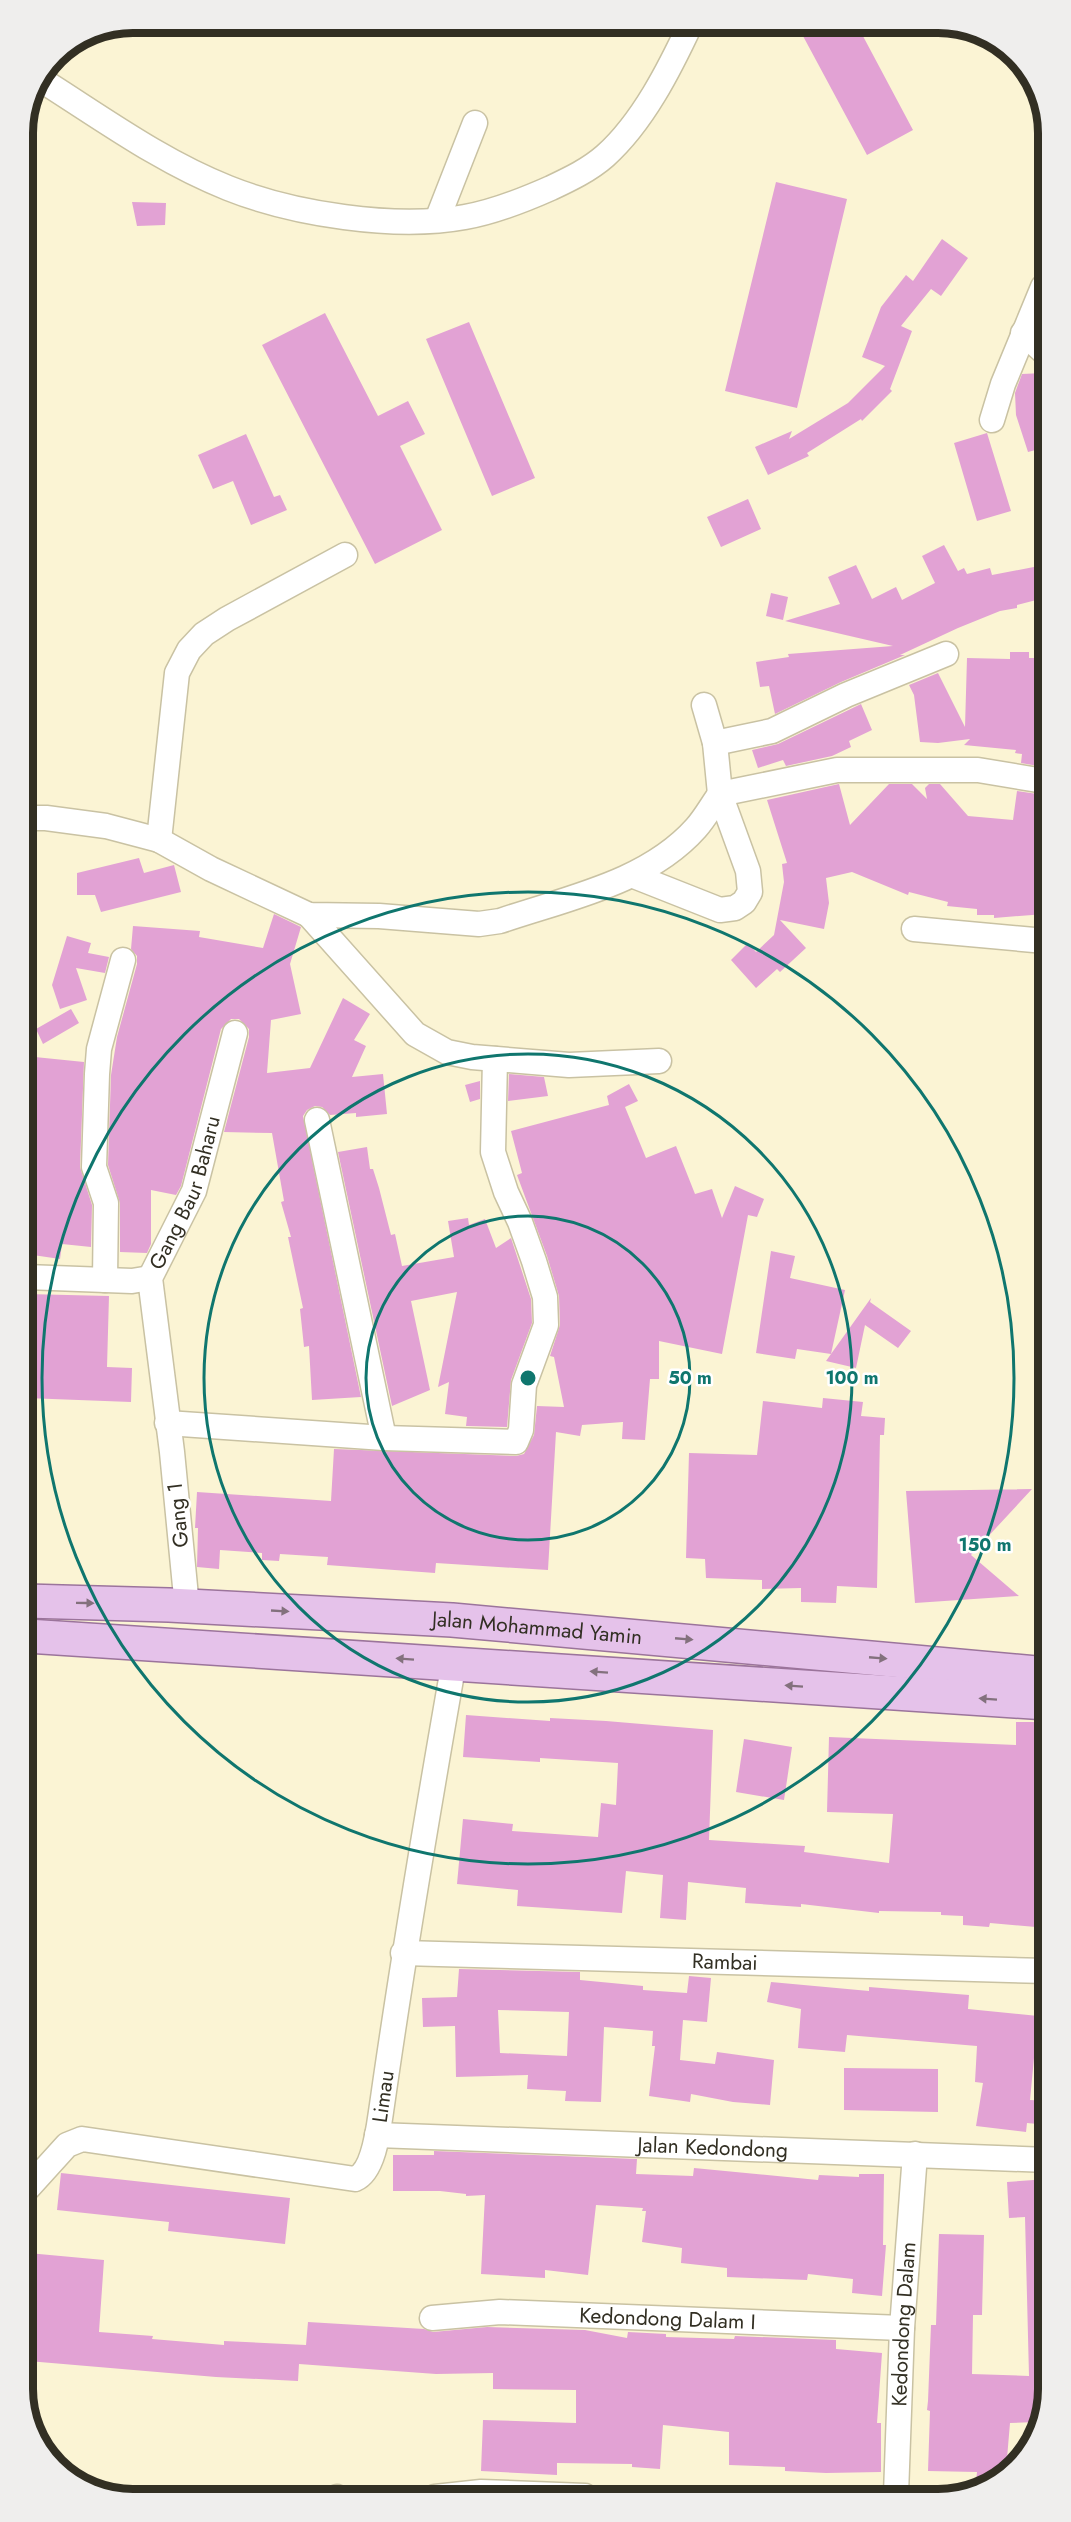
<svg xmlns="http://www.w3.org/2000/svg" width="1071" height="2522" viewBox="0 0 1071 2522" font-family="Jost,sans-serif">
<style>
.building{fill:#e2a2d4;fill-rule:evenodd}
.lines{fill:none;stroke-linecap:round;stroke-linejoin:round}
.minor-casing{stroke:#c9c2a3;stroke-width:27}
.primary-casing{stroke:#9b749b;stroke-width:36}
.minor{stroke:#fff;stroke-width:24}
.primary{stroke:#e5c2ea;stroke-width:33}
.oneway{fill:#83717d}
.ring{fill:none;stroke:#0f766e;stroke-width:3}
.labels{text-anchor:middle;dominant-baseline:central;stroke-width:5;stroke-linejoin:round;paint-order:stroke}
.street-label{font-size:21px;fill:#322f23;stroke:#fff}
.rim{fill:none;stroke:#322f23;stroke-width:8}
.centre{fill:#0f766e;stroke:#fff;stroke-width:3}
.ring-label{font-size:18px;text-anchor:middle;font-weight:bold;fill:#0f766e;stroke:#fff;stroke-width:5;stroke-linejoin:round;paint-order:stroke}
</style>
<rect width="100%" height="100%" fill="#fbf4d4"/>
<path class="building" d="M 796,23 L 856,23 L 913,130 L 867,155 Z
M 776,182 L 847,199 L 797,408 L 725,391 Z
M 132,202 L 166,203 L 165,225 L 137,226 Z
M 942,239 L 968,258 L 941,296 L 931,289 L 901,326 L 912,331 L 890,389 L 892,391 L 862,421 L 861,419 L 807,453 L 809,456 L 768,475 L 755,447 L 792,431 L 789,439 L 848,403 L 885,366 L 862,357 L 881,307 L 906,275 L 913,281 Z
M 325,313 L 378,416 L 408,401 L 425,434 L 400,446 L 442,530 L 375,564 L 262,345 Z
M 469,322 L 535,478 L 492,496 L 426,339 Z
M 1043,373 L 1043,448 L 1028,452 L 1016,415 L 1015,393 L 1022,374 Z
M 987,433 L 1011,511 L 977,521 L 954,443 Z
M 246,434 L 274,497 L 280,495 L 287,510 L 251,525 L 233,481 L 213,489 L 198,455 Z
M 748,499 L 761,529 L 721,547 L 707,517 Z
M 944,545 L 958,571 L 964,568 L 967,574 L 990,568 L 992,575 L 1044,565 L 1044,598 L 1017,605 L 1017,608 L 1000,611 L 958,628 L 900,655 L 905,655 L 841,682 L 775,714 L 769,686 L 760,687 L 756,662 L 789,657 L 788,654 L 893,646 L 785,621 L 840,604 L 828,577 L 856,565 L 872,599 L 896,587 L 902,600 L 935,583 L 922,556 Z
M 771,593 L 788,597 L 783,620 L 766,616 Z
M 1010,652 L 1029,652 L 1029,658 L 1044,658 L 1044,767 L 1021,763 L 1022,754 L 1015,753 L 1016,750 L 964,745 L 970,739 L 938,743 L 920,742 L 914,695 L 909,685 L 938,673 L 965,727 L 967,658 L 1010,659 Z
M 861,704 L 872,730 L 849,741 L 851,747 L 832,756 L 786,766 L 783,760 L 758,768 L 752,750 L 778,744 Z
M 839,784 L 850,825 L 889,784 L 912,784 L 927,799 L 925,788 L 929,784 L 940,784 L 968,816 L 1013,820 L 1017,791 L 1044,795 L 1045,914 L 994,918 L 994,915 L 977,915 L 977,909 L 947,906 L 948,902 L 909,892 L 908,895 L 852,872 L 826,878 L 829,903 L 824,929 L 780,920 L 806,948 L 780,972 L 777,969 L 756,988 L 731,960 L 748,943 L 756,952 L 774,935 L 784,882 L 782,864 L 787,863 L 767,800 Z
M 139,858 L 144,873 L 174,865 L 181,892 L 101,912 L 95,895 L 77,895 L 77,873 Z
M 274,914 L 301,927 L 290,964 L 301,1014 L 271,1020 L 267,1073 L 310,1068 L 343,998 L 370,1014 L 354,1040 L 366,1046 L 352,1077 L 383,1074 L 387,1114 L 356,1117 L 356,1113 L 330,1115 L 322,1107 L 315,1106 L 307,1110 L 303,1116 L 361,1397 L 312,1400 L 309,1346 L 304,1347 L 300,1309 L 303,1308 L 288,1237 L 291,1237 L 281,1202 L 284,1201 L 272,1133 L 224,1132 L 249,1037 L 249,1029 L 239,1019 L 231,1019 L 221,1029 L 181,1186 L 176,1195 L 151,1190 L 151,1244 L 147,1253 L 120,1252 L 120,1203 L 108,1165 L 111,1075 L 117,1037 L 137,964 L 137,956 L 131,949 L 133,926 L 200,931 L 199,937 L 263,948 Z
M 67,936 L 91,943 L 88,953 L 109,957 L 105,973 L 76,968 L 87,1000 L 60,1009 L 52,985 Z
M 71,1009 L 79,1023 L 43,1044 L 36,1029 Z
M 25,1056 L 84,1062 L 80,1167 L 92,1205 L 91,1247 L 62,1244 L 60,1259 L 26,1254 L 28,1176 L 25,1177 Z
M 509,1074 L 544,1077 L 548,1096 L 508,1101 Z
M 480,1081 L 480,1099 L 470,1102 L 465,1085 Z
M 629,1084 L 638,1101 L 625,1107 L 646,1158 L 676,1146 L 695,1194 L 712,1189 L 722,1218 L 735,1186 L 764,1199 L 757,1217 L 748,1215 L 722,1354 L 659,1341 L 659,1379 L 650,1379 L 645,1440 L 622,1439 L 623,1422 L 582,1425 L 580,1436 L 556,1432 L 548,1570 L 436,1563 L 435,1573 L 327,1565 L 328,1557 L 280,1554 L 279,1561 L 262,1560 L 262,1553 L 220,1550 L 219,1569 L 197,1567 L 198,1528 L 195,1528 L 197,1492 L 331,1501 L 334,1449 L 516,1456 L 524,1454 L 534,1435 L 537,1406 L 564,1407 L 554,1357 L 550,1356 L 560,1325 L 559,1296 L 547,1256 L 517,1175 L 522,1173 L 511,1131 L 609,1105 L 607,1096 Z
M 367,1147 L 370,1169 L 373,1169 L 379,1188 L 391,1235 L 395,1234 L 402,1266 L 454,1257 L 448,1221 L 468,1218 L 469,1225 L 485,1219 L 496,1248 L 511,1238 L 531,1299 L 532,1323 L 511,1380 L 507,1427 L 466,1426 L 467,1417 L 445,1414 L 449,1382 L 438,1387 L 457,1292 L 411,1301 L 430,1390 L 392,1406 L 338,1152 Z
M 771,1251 L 795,1256 L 790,1278 L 845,1290 L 831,1354 L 871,1298 L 870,1302 L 911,1331 L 898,1348 L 865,1325 L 856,1368 L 826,1361 L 831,1354 L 797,1349 L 795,1359 L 756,1353 Z
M 26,1294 L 109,1296 L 107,1367 L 132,1368 L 131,1402 L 26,1398 Z
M 823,1398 L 863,1402 L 861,1416 L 885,1418 L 884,1435 L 880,1435 L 877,1588 L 837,1586 L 836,1603 L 801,1602 L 801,1588 L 762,1589 L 762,1580 L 706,1578 L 705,1559 L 686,1558 L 689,1453 L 757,1455 L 763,1401 L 822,1408 Z
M 1032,1489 L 971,1555 L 1019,1596 L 915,1603 L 906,1491 Z
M 466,1715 L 550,1721 L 550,1718 L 606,1721 L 713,1730 L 709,1840 L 805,1846 L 804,1852 L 889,1863 L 893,1814 L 827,1812 L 829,1737 L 1016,1745 L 1016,1722 L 1039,1722 L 1039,1771 L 1047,1772 L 1047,1928 L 990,1923 L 989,1927 L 963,1925 L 963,1916 L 941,1915 L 941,1912 L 879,1911 L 879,1913 L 801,1904 L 801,1907 L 745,1903 L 746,1888 L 688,1882 L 686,1920 L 660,1918 L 663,1875 L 626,1871 L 622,1913 L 517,1906 L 518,1890 L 457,1884 L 463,1819 L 513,1824 L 512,1831 L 598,1837 L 601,1803 L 616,1805 L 618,1763 L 540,1758 L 540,1762 L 463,1757 Z
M 744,1739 L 792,1747 L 784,1800 L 736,1792 Z
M 459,1969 L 580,1972 L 580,1980 L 643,1986 L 643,1990 L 687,1993 L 689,1976 L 711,1978 L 707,2022 L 683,2020 L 680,2060 L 715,2064 L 717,2052 L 774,2060 L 770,2105 L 733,2102 L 691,2094 L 690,2102 L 649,2096 L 655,2046 L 652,2046 L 653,2031 L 604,2027 L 601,2102 L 565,2101 L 566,2091 L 527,2089 L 528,2075 L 456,2077 L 455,2026 L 423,2027 L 422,1998 L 457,1997 ZM 498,2010 L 569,2012 L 567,2056 L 500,2053 Z
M 771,1982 L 869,1991 L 869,1987 L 969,1995 L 968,2009 L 1048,2017 L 1048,2059 L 1034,2058 L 1030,2100 L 1048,2101 L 1048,2125 L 1027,2123 L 1026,2132 L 976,2126 L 983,2083 L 975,2082 L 977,2046 L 847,2035 L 845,2052 L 798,2048 L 801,2009 L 767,2002 Z
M 844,2068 L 938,2069 L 938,2112 L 844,2110 Z
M 434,2151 L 637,2159 L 636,2174 L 693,2176 L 694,2168 L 818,2180 L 819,2175 L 859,2177 L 859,2174 L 884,2174 L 883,2245 L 886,2245 L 882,2296 L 852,2293 L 853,2279 L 808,2274 L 807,2280 L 727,2277 L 727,2268 L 681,2263 L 682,2248 L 642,2242 L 646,2211 L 642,2211 L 643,2208 L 596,2205 L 588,2275 L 545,2270 L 545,2278 L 481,2274 L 485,2195 L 466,2196 L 466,2194 L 440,2191 L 393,2191 L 393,2155 L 434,2155 Z
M 61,2173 L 290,2198 L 285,2244 L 168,2231 L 169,2222 L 57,2210 Z
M 1048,2179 L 1048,2389 L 1037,2422 L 1010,2423 L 1006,2470 L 975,2492 L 977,2472 L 928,2471 L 930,2411 L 927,2410 L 928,2401 L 931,2325 L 936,2325 L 939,2234 L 984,2235 L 982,2315 L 973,2315 L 972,2374 L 1029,2376 L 1025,2217 L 1009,2218 L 1007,2182 Z
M 28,2253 L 104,2260 L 99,2332 L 153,2336 L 152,2339 L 224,2345 L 224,2341 L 306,2345 L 308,2322 L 424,2329 L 433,2332 L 487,2327 L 585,2330 L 627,2338 L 628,2332 L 666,2334 L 666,2337 L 734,2339 L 735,2336 L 836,2340 L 836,2349 L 882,2353 L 877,2423 L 881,2423 L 881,2472 L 826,2473 L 785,2471 L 785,2467 L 729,2465 L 729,2432 L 663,2425 L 660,2469 L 632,2467 L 632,2464 L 557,2463 L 557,2475 L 481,2471 L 483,2420 L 576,2423 L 576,2390 L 493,2389 L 493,2373 L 436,2374 L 299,2364 L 298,2381 L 216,2377 L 28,2361 Z"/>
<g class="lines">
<defs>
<g id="minor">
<path d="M 43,81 C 103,119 162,162 228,188 C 293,214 395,230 465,217 C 494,212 524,200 551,188 C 570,179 589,170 605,156 C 643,122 670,68 691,23"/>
<path d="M 437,220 L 475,123"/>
<path d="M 1023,333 L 1043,351"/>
<path d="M 992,420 L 1003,384 L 1043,287"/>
<path d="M 715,743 L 772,731 L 846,695 L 946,654"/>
<path d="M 24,818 L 46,818 L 106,826 L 159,840 L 211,869 L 309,915 L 379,916 L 479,924 L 500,921 C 567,898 647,883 696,828 C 705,818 712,805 720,794 L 837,770 L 978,770 L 1044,781"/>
<path d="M 159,840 L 177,673 L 189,650 L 204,634 L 227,619 L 345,555"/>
<path d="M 634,876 L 720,910 L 735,908 L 744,902 L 750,892 L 748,871 L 720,794 L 715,743 L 704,705"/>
<path d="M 309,915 L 415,1034 L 447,1052 L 472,1057 L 569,1065 L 659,1061"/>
<path d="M 914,929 L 1045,941"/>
<path d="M 317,1120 L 384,1438"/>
<path d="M 26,1277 L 132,1281 L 150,1278"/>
<path d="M 105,1280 L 106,1203 L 94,1167 L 97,1074 L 99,1049 L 123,960"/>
<path d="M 167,1423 L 384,1438 L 516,1442 L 521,1430 L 524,1385 L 546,1325 L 545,1297 L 534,1261 L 520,1222 L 506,1192 L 493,1152 L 495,1059"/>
<path id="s1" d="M 187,1607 L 172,1452 L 150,1278 L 194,1191 L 235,1033"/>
<path id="s2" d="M 403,1953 L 1047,1971"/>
<path id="s3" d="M 377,2135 L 1048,2160"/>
<path id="s4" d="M 28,2188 L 67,2145 L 82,2139 L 355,2179 C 375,2171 379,2124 382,2105 C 403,1957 428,1810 454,1662"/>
<path id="s5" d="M 432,2318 L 500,2312 L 902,2328"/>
<path id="s6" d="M 896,2494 L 902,2328 L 915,2154"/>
<path d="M 337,2497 L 339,2498"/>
<path d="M 435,2497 L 481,2492 L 585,2496"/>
</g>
<g id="primary">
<path id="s7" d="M 26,1601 L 169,1605 L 452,1620 L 1047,1674"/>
<path d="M 27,1636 L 1047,1703"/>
</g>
</defs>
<use href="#minor" class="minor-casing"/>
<use href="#primary" class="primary-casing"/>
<use href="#minor" class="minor"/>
<use href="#primary" class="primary"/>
</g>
<defs><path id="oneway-solid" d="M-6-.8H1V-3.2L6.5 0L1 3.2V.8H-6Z" transform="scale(1.5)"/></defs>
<g class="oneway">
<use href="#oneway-solid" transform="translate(85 1603) rotate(1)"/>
<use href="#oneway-solid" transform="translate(280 1611) rotate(3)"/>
<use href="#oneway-solid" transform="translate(684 1639) rotate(5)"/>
<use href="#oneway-solid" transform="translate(878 1658) rotate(5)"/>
<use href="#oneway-solid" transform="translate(405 1659) rotate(-176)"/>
<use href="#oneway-solid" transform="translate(599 1672) rotate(-176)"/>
<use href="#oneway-solid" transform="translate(794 1686) rotate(-176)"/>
<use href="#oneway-solid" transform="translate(988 1699) rotate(-176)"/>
</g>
<g class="ring">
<circle cx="528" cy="1378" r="162"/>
<circle cx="528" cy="1378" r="324"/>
<circle cx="528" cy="1378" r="486"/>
</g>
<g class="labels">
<g class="street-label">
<text stroke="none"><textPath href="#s1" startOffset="424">Gang Baur Baharu</textPath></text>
<text transform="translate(178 1515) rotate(-96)">Gang 1</text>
<text stroke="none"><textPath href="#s7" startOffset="512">Jalan Mohammad Yamin</textPath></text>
<text stroke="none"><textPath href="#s2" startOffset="322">Rambai</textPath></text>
<text stroke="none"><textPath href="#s4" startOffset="440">Limau</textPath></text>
<text stroke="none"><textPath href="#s3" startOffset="336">Jalan Kedondong</textPath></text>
<text stroke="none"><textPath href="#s5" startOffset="236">Kedondong Dalam I</textPath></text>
<text stroke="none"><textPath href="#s6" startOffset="170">Kedondong Dalam</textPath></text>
</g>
</g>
<path d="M0 0H1071V2522H0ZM133 33H938A100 100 0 0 1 1038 133V2389A100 100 0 0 1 938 2489H133A100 100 0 0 1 33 2389V133A100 100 0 0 1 133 33Z" fill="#efeeed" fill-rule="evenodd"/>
<path class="rim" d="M133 33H938A100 100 0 0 1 1038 133V2389A100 100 0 0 1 938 2489H133A100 100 0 0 1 33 2389V133A100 100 0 0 1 133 33Z"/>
<circle cx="528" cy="1378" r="9" class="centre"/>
<g class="ring-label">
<text x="690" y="1384">50 m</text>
<text x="852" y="1384">100 m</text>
<text x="985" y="1551">150 m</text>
</g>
</svg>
